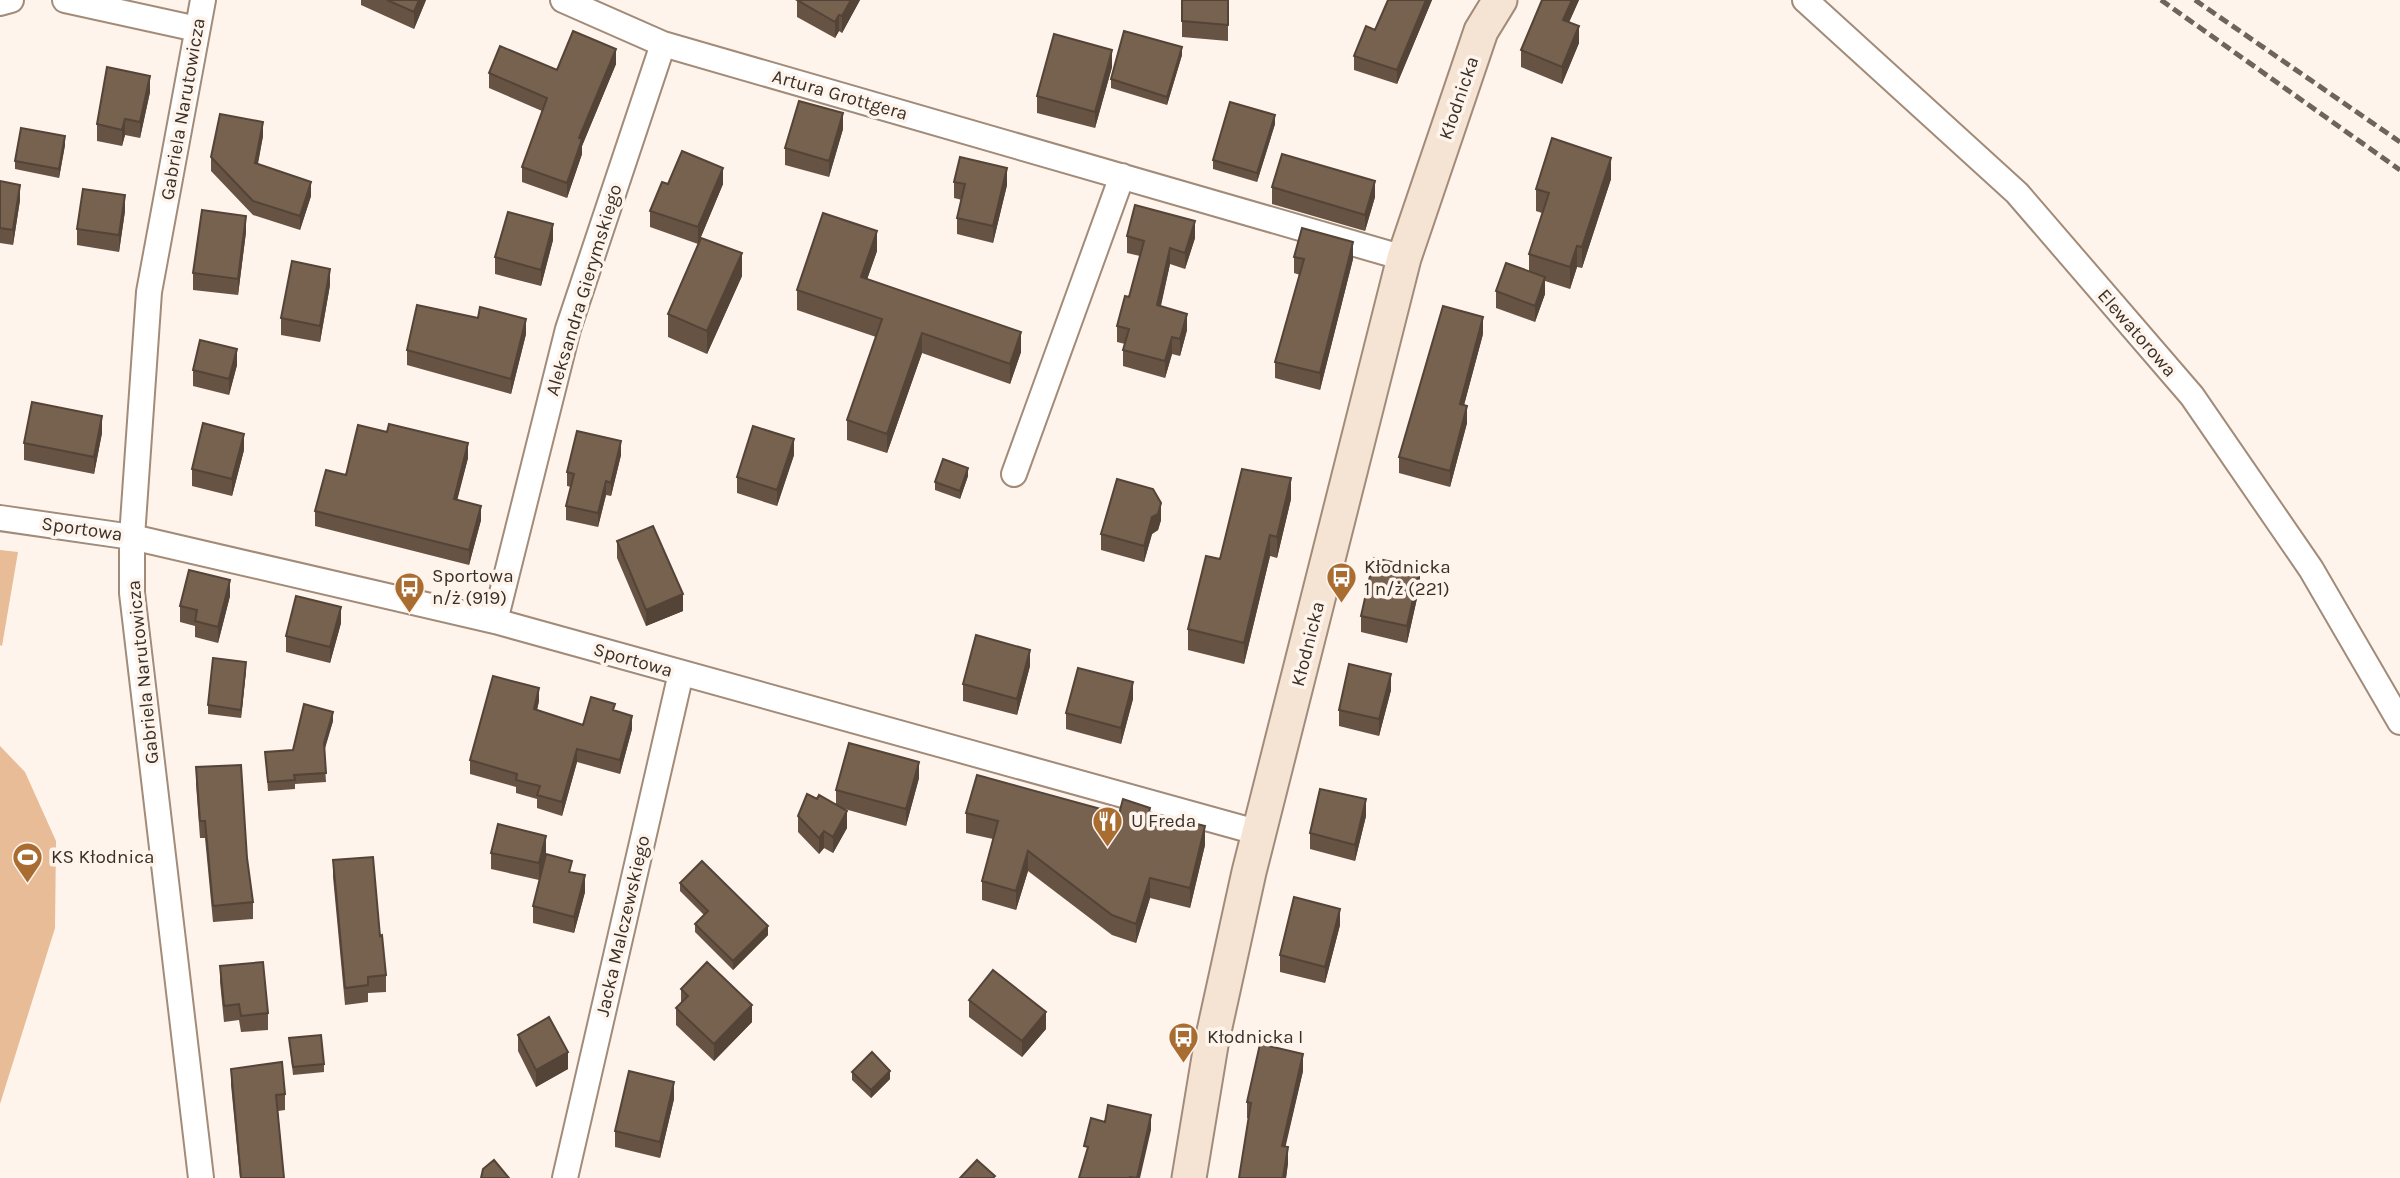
<svg xmlns="http://www.w3.org/2000/svg" width="2400" height="1178" viewBox="0 0 2400 1178" font-family="Karla,sans-serif">
<style>
.green{fill:#e8bc96}
.lines{fill:none;stroke-linecap:round;stroke-linejoin:round}
.street-casing{stroke:#a28b78;stroke-width:28}
.secondary-casing{stroke:#a28b78;stroke-width:37}
.street{stroke:#fff;stroke-width:24}
.secondary{stroke:#f5e4d4;stroke-width:33}
.rail{stroke:#6e645c;stroke-width:5;stroke-dasharray:10 5;stroke-linecap:butt}
.wall{fill:#665344}
.shaded-wall{fill:#534437}
.building{fill:#77614f;stroke:#534437;stroke-width:2}
.labels{text-anchor:middle;dominant-baseline:central;stroke-width:7;stroke-linejoin:round;paint-order:stroke}
.street-label{font-size:19px;fill:#393028;stroke:#fef4ec}
.poi-label{font-size:19px;fill:#393028;stroke:#fef4ec;text-anchor:start}
</style>
<rect width="100%" height="100%" fill="#fef4ec"/>
<path class="green" d="M 0,550 L 18,552 L 2,646 L 0,645 Z
M 0,746 L 25,772 L 56,841 L 55,928 L 0,1104 Z"/>
<g class="lines">
<defs>
<path id="street" d="M 65,0 L 197,29
M 563,0 L 663,44 L 1404,258
M 1805,0 L 2017,193 L 2192,396 L 2311,569 L 2400,722
M 0,3 L 11,0
M 1014,474 L 1122,176
M 0,518 L 132,537 L 495,621 L 1260,833
M 495,621 L 568,329 L 663,44
M 201,1178 L 132,593 L 132,537 L 149,292 L 203,0
M 565,1178 L 681,673"/>
<path id="secondary" d="M 1189,1178 L 1211,1045 L 1249,872 L 1404,258 L 1481,31 L 1500,0"/>
</defs>
<use href="#street" class="street-casing"/>
<use href="#secondary" class="secondary-casing"/>
<use href="#street" class="street"/>
<use href="#secondary" class="secondary"/>
<path class="rail" d="M 2161,0 L 2400,170
M 2195,0 L 2400,142"/>
</g>
<path class="wall" d="M 361,0 L 426,0 L 414,29 L 361,5 Z
M 797,0 L 860,0 L 842,33 L 839,31 L 835,38 L 797,17 Z
M 1182,0 L 1228,0 L 1228,41 L 1182,37 Z
M 1388,0 L 1432,0 L 1397,84 L 1354,70 L 1354,56 L 1375,30 Z
M 1542,0 L 1579,0 L 1569,22 L 1579,43 L 1562,84 L 1521,67 L 1521,50 Z
M 1182,55 L 1167,105 L 1111,88 L 1111,79 Z
M 616,64 L 582,146 L 582,154 L 567,198 L 522,182 L 522,167 L 542,111 L 489,88 L 489,73 L 557,70 Z
M 1112,67 L 1095,128 L 1037,113 L 1037,96 Z
M 150,92 L 140,138 L 125,135 L 122,146 L 97,141 L 97,124 Z
M 1275,124 L 1257,182 L 1213,169 L 1213,160 Z
M 843,129 L 829,177 L 785,165 L 785,148 Z
M 263,136 L 258,164 L 311,196 L 300,230 L 253,215 L 211,171 L 211,157 Z
M 65,145 L 59,178 L 15,169 L 15,161 Z
M 1611,179 L 1582,268 L 1577,267 L 1570,289 L 1545,281 L 1545,294 L 1535,322 L 1496,308 L 1496,291 L 1529,271 L 1529,254 L 1542,213 L 1536,211 L 1536,189 Z
M 0,181 L 20,200 L 13,245 L 0,243 Z
M 954,182 L 1007,185 L 993,243 L 957,234 L 957,218 L 962,200 L 954,198 Z
M 668,184 L 723,184 L 698,244 L 650,227 L 650,211 Z
M 1272,187 L 1375,197 L 1365,231 L 1272,204 Z
M 125,211 L 119,252 L 77,245 L 77,229 Z
M 246,232 L 238,295 L 193,290 L 193,273 Z
M 1127,236 L 1195,238 L 1185,269 L 1170,264 L 1161,306 L 1187,330 L 1180,356 L 1172,354 L 1165,378 L 1123,366 L 1123,350 L 1125,344 L 1117,342 L 1117,326 L 1129,297 L 1140,256 L 1127,253 Z
M 553,240 L 541,286 L 495,274 L 495,257 Z
M 877,251 L 867,279 L 1021,352 L 1010,384 L 922,353 L 887,453 L 847,440 L 847,420 L 876,337 L 797,310 L 797,290 Z
M 1294,257 L 1353,259 L 1320,390 L 1275,378 L 1275,362 L 1300,275 L 1294,273 Z
M 742,276 L 707,354 L 668,337 L 668,314 Z
M 330,285 L 320,342 L 281,335 L 281,318 Z
M 526,334 L 511,394 L 407,365 L 407,350 Z
M 1483,334 L 1464,405 L 1467,423 L 1450,487 L 1399,473 L 1399,457 Z
M 237,365 L 229,395 L 193,386 L 193,370 Z
M 102,433 L 94,474 L 24,460 L 24,443 Z
M 244,450 L 232,496 L 192,486 L 192,469 Z
M 621,455 L 611,496 L 606,495 L 598,527 L 566,520 L 566,506 L 571,487 L 567,486 L 567,472 Z
M 794,455 L 777,506 L 737,493 L 737,477 Z
M 468,458 L 457,499 L 481,520 L 469,565 L 315,526 L 315,511 L 346,475 Z
M 968,476 L 960,499 L 935,490 L 935,482 Z
M 1291,499 L 1277,558 L 1270,556 L 1244,664 L 1188,650 L 1188,629 Z
M 1161,520 L 1158,530 L 1152,534 L 1144,562 L 1101,550 L 1101,534 Z
M 617,541 L 683,611 L 646,626 L 617,558 Z
M 1420,585 L 1407,643 L 1361,632 L 1361,616 Z
M 230,596 L 218,643 L 195,637 L 195,626 L 180,622 L 180,606 Z
M 341,623 L 330,663 L 286,652 L 286,636 Z
M 1030,666 L 1017,715 L 963,701 L 963,684 Z
M 246,670 L 241,718 L 208,714 L 208,705 Z
M 1391,690 L 1379,736 L 1339,726 L 1339,710 Z
M 1133,699 L 1121,744 L 1066,729 L 1066,713 Z
M 539,701 L 537,710 L 583,725 L 615,710 L 632,729 L 620,774 L 577,762 L 562,816 L 537,808 L 537,799 L 516,793 L 516,787 L 470,774 L 470,760 Z
M 333,721 L 324,750 L 326,782 L 295,784 L 295,789 L 268,791 L 265,752 L 293,750 Z
M 196,767 L 253,902 L 253,919 L 213,922 L 205,838 L 200,838 L 196,784 Z
M 919,778 L 906,826 L 841,808 L 847,828 L 833,853 L 824,848 L 819,854 L 798,832 L 798,816 L 817,799 L 836,805 L 836,790 Z
M 1150,812 L 1205,845 L 1190,908 L 1150,898 L 1136,943 L 1112,935 L 1028,871 L 1016,910 L 982,900 L 982,881 L 993,839 L 966,833 L 966,813 L 1119,814 Z
M 1366,816 L 1355,861 L 1310,849 L 1310,833 Z
M 546,852 L 539,880 L 491,869 L 491,853 Z
M 333,860 L 380,936 L 386,975 L 386,992 L 368,993 L 368,1002 L 345,1005 L 333,877 Z
M 572,872 L 585,892 L 574,933 L 533,923 L 533,906 Z
M 680,883 L 768,935 L 733,970 L 695,932 L 695,924 L 704,915 L 680,891 Z
M 1340,925 L 1325,983 L 1280,972 L 1280,955 Z
M 220,966 L 268,1013 L 268,1030 L 241,1032 L 239,1020 L 224,1022 L 220,982 Z
M 681,989 L 752,1022 L 714,1061 L 676,1025 L 676,1008 L 681,1003 Z
M 969,1000 L 1046,1029 L 1022,1057 L 969,1017 Z
M 518,1035 L 568,1069 L 536,1087 L 518,1051 Z
M 289,1038 L 324,1064 L 324,1072 L 293,1075 Z
M 231,1069 L 285,1094 L 285,1110 L 278,1111 L 284,1178 L 240,1178 L 231,1085 Z
M 1303,1071 L 1285,1146 L 1288,1163 L 1286,1178 L 1239,1178 L 1249,1119 L 1247,1118 L 1247,1102 Z
M 852,1072 L 890,1079 L 871,1098 L 852,1080 Z
M 674,1099 L 660,1158 L 615,1147 L 615,1131 Z"/>
<path class="shaded-wall" d="M 419,0 L 426,0 L 414,29 L 414,12 Z
M 851,0 L 860,0 L 842,33 L 842,16 Z
M 1426,0 L 1432,0 L 1397,84 L 1397,70 Z
M 1572,0 L 1579,0 L 1563,36 L 1563,20 Z
M 839,15 L 839,31 L 835,38 L 835,22 Z
M 1579,26 L 1579,43 L 1562,84 L 1562,67 Z
M 1182,47 L 1182,55 L 1167,105 L 1167,97 Z
M 616,49 L 616,64 L 582,146 L 582,154 L 567,198 L 567,183 L 579,138 Z
M 1112,50 L 1112,67 L 1095,128 L 1095,112 Z
M 150,76 L 150,92 L 140,138 L 140,122 Z
M 843,113 L 843,129 L 829,177 L 829,161 Z
M 1275,115 L 1275,124 L 1257,182 L 1257,173 Z
M 125,119 L 125,135 L 122,146 L 122,130 Z
M 263,122 L 263,136 L 255,177 L 255,163 Z
M 65,136 L 65,145 L 59,178 L 59,169 Z
M 1611,158 L 1611,179 L 1582,268 L 1582,247 Z
M 723,168 L 723,184 L 698,244 L 698,227 Z
M 1007,168 L 1007,185 L 993,243 L 993,226 Z
M 1375,181 L 1375,197 L 1365,231 L 1365,215 Z
M 311,182 L 311,196 L 300,230 L 300,216 Z
M 20,185 L 20,200 L 13,245 L 13,230 Z
M 125,195 L 125,211 L 119,252 L 119,235 Z
M 246,216 L 246,232 L 238,295 L 238,279 Z
M 1195,221 L 1195,238 L 1185,269 L 1185,253 Z
M 553,224 L 553,240 L 541,286 L 541,270 Z
M 877,231 L 877,251 L 861,297 L 861,277 Z
M 1353,242 L 1353,259 L 1320,390 L 1320,373 Z
M 1577,246 L 1577,267 L 1570,289 L 1570,267 Z
M 1170,248 L 1170,264 L 1157,321 L 1157,305 Z
M 742,253 L 742,276 L 707,354 L 707,331 Z
M 330,269 L 330,285 L 320,342 L 320,326 Z
M 1545,277 L 1545,294 L 1535,322 L 1535,306 Z
M 1187,314 L 1187,330 L 1180,356 L 1180,339 Z
M 1483,317 L 1483,334 L 1460,420 L 1460,404 Z
M 526,319 L 526,334 L 511,394 L 511,379 Z
M 1021,332 L 1021,352 L 1010,384 L 1010,364 Z
M 922,333 L 922,353 L 887,453 L 887,434 Z
M 1172,337 L 1172,354 L 1165,378 L 1165,361 Z
M 237,349 L 237,365 L 229,395 L 229,379 Z
M 1467,406 L 1467,423 L 1450,487 L 1450,471 Z
M 102,416 L 102,433 L 94,474 L 94,457 Z
M 244,434 L 244,450 L 232,496 L 232,479 Z
M 794,439 L 794,455 L 777,506 L 777,490 Z
M 621,441 L 621,455 L 611,496 L 611,483 Z
M 468,443 L 468,458 L 454,513 L 454,499 Z
M 968,468 L 968,476 L 960,499 L 960,491 Z
M 1291,478 L 1291,499 L 1277,558 L 1277,537 Z
M 606,481 L 606,495 L 598,527 L 598,513 Z
M 1161,503 L 1161,520 L 1158,530 L 1152,534 L 1144,562 L 1144,546 L 1152,517 Z
M 481,506 L 481,520 L 469,565 L 469,550 Z
M 1270,535 L 1270,556 L 1244,664 L 1244,643 Z
M 1420,568 L 1420,585 L 1407,643 L 1407,626 Z
M 230,580 L 230,596 L 218,643 L 218,627 Z
M 683,594 L 683,611 L 646,626 L 646,610 Z
M 341,607 L 341,623 L 330,663 L 330,647 Z
M 1030,650 L 1030,666 L 1017,715 L 1017,699 Z
M 246,662 L 246,670 L 241,718 L 241,710 Z
M 1391,674 L 1391,690 L 1379,736 L 1379,719 Z
M 1133,682 L 1133,699 L 1121,744 L 1121,728 Z
M 539,688 L 539,701 L 534,722 L 534,709 Z
M 333,712 L 333,721 L 324,752 L 324,743 Z
M 632,716 L 632,729 L 620,774 L 620,760 Z
M 577,749 L 577,762 L 562,816 L 562,802 Z
M 919,762 L 919,778 L 906,826 L 906,809 Z
M 1366,799 L 1366,816 L 1355,861 L 1355,845 Z
M 847,811 L 847,828 L 833,853 L 833,837 Z
M 1205,826 L 1205,845 L 1190,908 L 1190,888 Z
M 824,831 L 824,848 L 819,854 L 819,838 Z
M 546,836 L 546,852 L 539,880 L 539,863 Z
M 1028,851 L 1028,871 L 1016,910 L 1016,891 Z
M 585,875 L 585,892 L 574,933 L 574,917 Z
M 1150,878 L 1150,898 L 1136,943 L 1136,924 Z
M 1340,909 L 1340,925 L 1325,983 L 1325,967 Z
M 768,926 L 768,935 L 733,970 L 733,961 Z
M 752,1005 L 752,1022 L 714,1061 L 714,1044 Z
M 1046,1012 L 1046,1029 L 1022,1057 L 1022,1041 Z
M 568,1052 L 568,1069 L 536,1087 L 536,1070 Z
M 1303,1054 L 1303,1071 L 1282,1162 L 1282,1146 Z
M 890,1071 L 890,1079 L 871,1098 L 871,1090 Z
M 674,1082 L 674,1099 L 660,1158 L 660,1142 Z
M 1151,1115 L 1151,1130 L 1140,1178 L 1137,1178 Z
M 1288,1147 L 1288,1163 L 1286,1178 L 1283,1178 Z"/>
<path class="building" d="M 387,0 L 419,0 L 414,12 Z
M 797,0 L 851,0 L 842,16 L 839,15 L 835,22 Z
M 1182,0 L 1228,0 L 1228,25 L 1182,21 Z
M 1388,0 L 1426,0 L 1397,70 L 1354,56 L 1366,26 L 1375,30 Z
M 1542,0 L 1572,0 L 1563,20 L 1579,26 L 1562,67 L 1521,50 Z
M 573,31 L 616,49 L 579,138 L 582,139 L 567,183 L 522,167 L 547,98 L 489,73 L 500,46 L 557,70 Z
M 1124,31 L 1182,47 L 1167,97 L 1111,79 Z
M 1054,34 L 1112,50 L 1095,112 L 1037,96 Z
M 107,67 L 150,76 L 140,122 L 125,119 L 122,130 L 97,124 Z
M 799,101 L 843,113 L 829,161 L 785,148 Z
M 1230,102 L 1275,115 L 1257,173 L 1213,160 Z
M 220,114 L 263,122 L 255,163 L 311,182 L 300,216 L 253,201 L 211,157 Z
M 21,128 L 65,136 L 59,169 L 15,161 Z
M 1552,138 L 1611,158 L 1582,247 L 1577,246 L 1570,267 L 1529,254 L 1549,193 L 1536,189 Z
M 682,151 L 723,168 L 698,227 L 650,211 L 662,182 L 668,184 Z
M 1282,154 L 1375,181 L 1365,215 L 1272,187 Z
M 960,157 L 1007,168 L 993,226 L 957,218 L 965,184 L 954,182 Z
M 0,181 L 20,185 L 13,230 L 0,228 Z
M 83,189 L 125,195 L 119,235 L 77,229 Z
M 1135,205 L 1195,221 L 1185,253 L 1170,248 L 1157,305 L 1187,314 L 1180,339 L 1172,337 L 1165,361 L 1123,350 L 1129,329 L 1117,326 L 1125,296 L 1129,297 L 1144,241 L 1127,236 Z
M 202,210 L 246,216 L 238,279 L 193,273 Z
M 508,212 L 553,224 L 541,270 L 495,257 Z
M 823,213 L 877,231 L 861,277 L 1021,332 L 1010,364 L 922,333 L 887,434 L 847,420 L 882,319 L 797,290 Z
M 1302,228 L 1353,242 L 1320,373 L 1275,362 L 1304,259 L 1294,257 Z
M 701,238 L 742,253 L 707,331 L 668,314 Z
M 292,261 L 330,269 L 320,326 L 281,318 Z
M 1506,263 L 1545,277 L 1535,306 L 1496,291 Z
M 417,305 L 478,318 L 480,307 L 526,319 L 511,379 L 407,350 Z
M 1443,306 L 1483,317 L 1460,404 L 1467,406 L 1450,471 L 1399,457 Z
M 200,340 L 237,349 L 229,379 L 193,370 Z
M 32,402 L 102,416 L 94,457 L 24,443 Z
M 203,423 L 244,434 L 232,479 L 192,469 Z
M 389,424 L 468,443 L 454,499 L 481,506 L 469,550 L 315,511 L 326,470 L 346,475 L 358,425 L 387,432 Z
M 753,426 L 794,439 L 777,490 L 737,477 Z
M 577,431 L 621,441 L 611,483 L 606,481 L 598,513 L 566,506 L 574,474 L 567,472 Z
M 943,459 L 968,468 L 960,491 L 935,482 Z
M 1242,469 L 1291,478 L 1277,537 L 1270,535 L 1244,643 L 1188,629 L 1206,556 L 1220,559 Z
M 1117,479 L 1153,489 L 1161,503 L 1158,514 L 1152,517 L 1144,546 L 1101,534 Z
M 653,526 L 683,594 L 646,610 L 617,541 Z
M 1374,558 L 1420,568 L 1407,626 L 1361,616 Z
M 189,570 L 230,580 L 218,627 L 195,621 L 197,610 L 180,606 Z
M 296,596 L 341,607 L 330,647 L 286,636 Z
M 976,635 L 1030,650 L 1017,699 L 963,684 Z
M 213,658 L 246,662 L 241,710 L 208,705 Z
M 1349,664 L 1391,674 L 1379,719 L 1339,710 Z
M 1078,668 L 1133,682 L 1121,728 L 1066,713 Z
M 493,676 L 539,688 L 534,709 L 583,725 L 591,697 L 615,704 L 613,710 L 632,716 L 620,760 L 577,749 L 562,802 L 537,795 L 540,786 L 516,780 L 517,774 L 470,760 Z
M 304,704 L 333,712 L 324,743 L 326,773 L 294,775 L 295,780 L 268,782 L 265,752 L 293,750 Z
M 849,743 L 919,762 L 906,809 L 836,790 Z
M 241,765 L 247,858 L 253,902 L 213,906 L 205,821 L 200,821 L 196,767 Z
M 977,775 L 1119,814 L 1123,799 L 1150,808 L 1149,812 L 1205,826 L 1190,888 L 1150,878 L 1136,924 L 1112,915 L 1028,851 L 1016,891 L 982,881 L 998,821 L 966,813 Z
M 1320,789 L 1366,799 L 1355,845 L 1310,833 Z
M 807,794 L 817,799 L 819,795 L 847,811 L 833,837 L 824,831 L 819,838 L 798,816 Z
M 498,824 L 546,836 L 539,863 L 491,853 Z
M 546,854 L 572,861 L 569,872 L 585,875 L 574,917 L 533,906 Z
M 373,857 L 380,936 L 382,935 L 386,975 L 368,977 L 368,985 L 345,988 L 333,860 Z
M 702,861 L 768,926 L 733,961 L 695,924 L 708,911 L 680,883 Z
M 1294,897 L 1340,909 L 1325,967 L 1280,955 Z
M 263,962 L 268,1013 L 241,1016 L 239,1004 L 224,1006 L 220,966 Z
M 707,962 L 752,1005 L 714,1044 L 676,1008 L 688,996 L 681,989 Z
M 993,970 L 1046,1012 L 1022,1041 L 969,1000 Z
M 549,1017 L 568,1052 L 536,1070 L 518,1035 Z
M 321,1035 L 324,1064 L 293,1067 L 289,1038 Z
M 1260,1044 L 1303,1054 L 1282,1146 L 1288,1147 L 1283,1178 L 1239,1178 L 1251,1103 L 1247,1102 Z
M 872,1052 L 890,1071 L 871,1090 L 852,1072 Z
M 282,1062 L 285,1094 L 276,1095 L 284,1178 L 241,1178 L 231,1069 Z
M 629,1071 L 674,1082 L 660,1142 L 615,1131 Z
M 1108,1105 L 1151,1115 L 1137,1178 L 1130,1177 L 1129,1178 L 1079,1178 L 1088,1147 L 1084,1146 L 1091,1118 L 1105,1122 Z
M 494,1160 L 509,1178 L 481,1178 L 483,1169 Z
M 977,1160 L 995,1176 L 993,1178 L 960,1178 Z"/>
<defs>
<symbol id="bus-pin" viewBox="-11 -11 22 30"><path d="M0 17L-7.5 6A9.5 9.5 0 1 1 7.5 6Z" fill="#aa6d31" stroke="#fef4ec"/><path d="M-5-6H5V4H4V6H2V4H-2V6H-4V4H-5ZM-3.5-4V0h7V-4ZM-3.5 1.2v1.5H-2V1.2ZM2 1.2v1.5H3.5V1.2Z" fill="#fff"/></symbol>
<symbol id="restaurant-pin" viewBox="-11 -11 22 30"><path d="M0 17L-7.5 6A9.5 9.5 0 1 1 7.5 6Z" fill="#aa6d31" stroke="#fef4ec"/><path d="M-5-6h1v4h1v-4h1v4h1v-4h1v5L-1.5 .5V6h-2V.5L-5-1ZM5-6V6H3V1.5H1.5Q1.5-4 5-6Z" fill="#fff"/></symbol>
<symbol id="stadium-pin" viewBox="-11 -11 22 30"><path d="M0 17L-7.5 6A9.5 9.5 0 1 1 7.5 6Z" fill="#aa6d31" stroke="#fef4ec"/><path d="M0-5a6.5 5 0 1 0 0 10a6.5 5 0 1 0 0-10ZM-3.5-1.8h7v3.6h-7Z" fill="#fff"/></symbol>
</defs>
<g fill-rule="evenodd">
<use href="#bus-pin" x="1324" y="560" width="35" height="47"/>
<use href="#bus-pin" x="392" y="570" width="35" height="47"/>
<use href="#restaurant-pin" x="1090" y="804" width="35" height="47"/>
<use href="#stadium-pin" x="10" y="840" width="35" height="47"/>
<use href="#bus-pin" x="1166" y="1020" width="35" height="47"/>
</g>
<g class="labels">
<g class="street-label">
<text transform="translate(840 95) rotate(16)">Artura Grottgera</text>
<text transform="translate(1459 98) rotate(-71)">Kłodnicka</text>
<text transform="translate(183 109) rotate(-80)">Gabriela Narutowicza</text>
<text transform="translate(584 290) rotate(-73)">Aleksandra Gierymskiego</text>
<text transform="translate(2137 333) rotate(49)">Elewatorowa</text>
<text transform="translate(82 529) rotate(8)">Sportowa</text>
<text transform="translate(1308 644) rotate(-76)">Kłodnicka</text>
<text transform="translate(633 660) rotate(16)">Sportowa</text>
<text transform="translate(143 672) rotate(-96)">Gabriela Narutowicza</text>
<text transform="translate(623 926) rotate(-77)">Jacka Malczewskiego</text>
</g>
<g class="poi-label">
<text x="1364" y="567">Kłodnicka<tspan x="1364" dy="22">1 n/ż (221)</tspan></text>
<text x="432" y="576">Sportowa<tspan x="432" dy="22">n/ż (919)</tspan></text>
<text x="1131" y="821">U Freda</text>
<text x="51" y="857">KS Kłodnica</text>
<text x="1207" y="1037">Kłodnicka I</text>
</g>
</g>
</svg>
